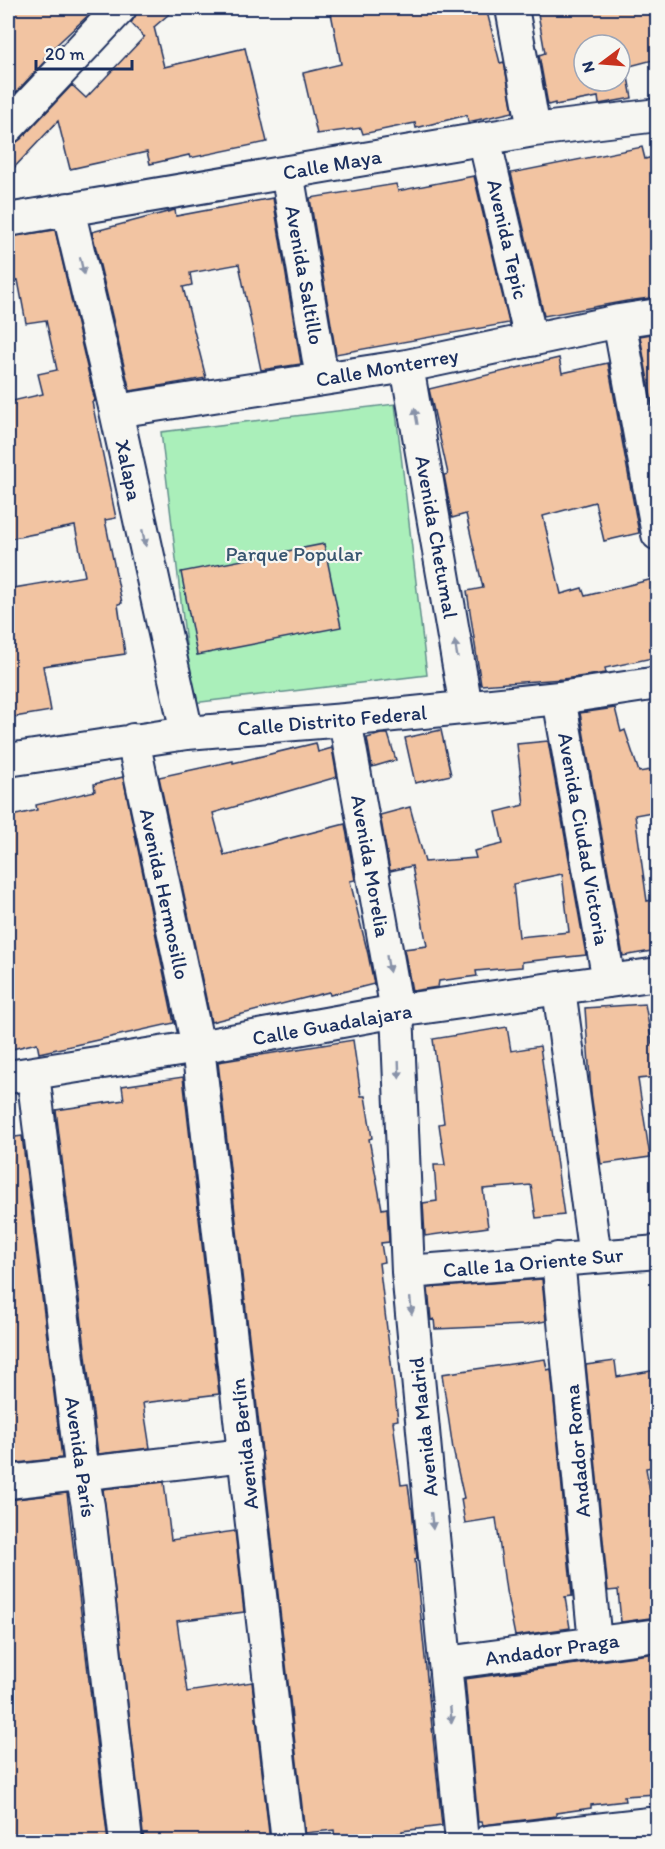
<svg xmlns="http://www.w3.org/2000/svg" width="665" height="1849" viewBox="0 0 665 1849" font-family="Itim,sans-serif">
<style>
.green{fill:#aaefba;stroke:#628f8c;stroke-width:1.5}
.building{fill:#f2c4a2;stroke:#1b2f5e;stroke-width:1.5;fill-rule:evenodd}
.lines{fill:none;stroke-linecap:round;stroke-linejoin:round}
.minor-casing{stroke:#1b2f5e;stroke-width:36}
.minor{stroke:#f6f6f2;stroke-width:32}
.oneway{fill:#8892a8}
.labels{text-anchor:middle;dominant-baseline:central;stroke-width:4.5;stroke-linejoin:round;paint-order:stroke}
.street-label{font-size:21px;fill:#1b2f5e;stroke:#f6f6f2}
.park-label{font-size:21px;fill:#385570;stroke:#f6f6f2}
</style>
<rect width="100%" height="100%" fill="#f6f6f2"/>
<filter id="ink" filterUnits="userSpaceOnUse"><feTurbulence type="fractalNoise" baseFrequency=".0167" numOctaves="2"/><feDisplacementMap in="SourceGraphic" scale="12" xChannelSelector="R" yChannelSelector="G"/><feConvolveMatrix kernelMatrix="1 2 1 2 8 2 1 2 1" color-interpolation-filters="sRGB"/></filter>
<g filter="url(#ink)">
<path class="green" d="M 395,404 L 427,675 L 193,703 L 161,432 Z"/>
<path class="building" d="M 8,8 L 96,8 L 49,52 L 50,53 L 44,58 L 46,60 L 8,101 Z
M 137,8 L 176,8 L 154,27 L 164,67 L 245,48 L 267,142 L 190,158 L 189,155 L 150,164 L 147,152 L 70,169 L 58,121 L 8,174 L 8,144 L 14,144 L 21,139 L 72,85 L 86,98 L 145,36 L 144,37 L 131,23 L 137,13 Z
M 330,8 L 486,8 L 500,63 L 504,62 L 513,112 L 468,122 L 467,115 L 416,128 L 415,123 L 363,134 L 361,128 L 317,134 L 303,73 L 341,64 Z
M 537,8 L 657,8 L 657,59 L 626,67 L 632,98 L 599,104 L 598,97 L 555,105 L 555,103 L 548,105 L 539,55 L 545,53 ZM 584,45 L 620,45 L 620,81 L 584,81 Z
M 642,147 L 645,159 L 657,156 L 657,297 L 627,301 L 544,316 L 511,173 Z
M 474,176 L 509,323 L 336,354 L 310,198 L 396,184 L 398,191 Z
M 273,198 L 301,364 L 261,370 L 239,264 L 190,273 L 192,285 L 183,287 L 206,378 L 130,391 L 92,232 L 175,210 L 176,216 Z
M 55,230 L 95,401 L 92,402 L 116,518 L 105,520 L 122,603 L 118,604 L 125,654 L 43,666 L 51,711 L 8,718 L 8,589 L 85,576 L 75,526 L 8,539 L 8,402 L 43,394 L 38,374 L 57,370 L 46,320 L 26,323 L 18,280 L 8,282 L 8,237 Z
M 657,333 L 657,431 L 640,336 Z
M 559,358 L 562,373 L 608,363 L 639,533 L 604,541 L 595,502 L 543,516 L 561,594 L 582,588 L 585,596 L 657,578 L 657,657 L 605,668 L 606,673 L 563,679 L 481,685 L 467,591 L 483,588 L 466,514 L 452,518 L 444,475 L 448,474 L 429,389 Z
M 324,544 L 341,627 L 197,655 L 181,572 Z
M 615,708 L 621,732 L 625,730 L 639,772 L 657,769 L 657,811 L 635,815 L 647,901 L 657,899 L 657,950 L 623,956 L 580,713 Z
M 441,730 L 451,775 L 415,783 L 405,738 Z
M 381,734 L 388,734 L 396,760 L 372,767 L 367,738 Z
M 548,741 L 586,955 L 522,962 L 522,967 L 476,971 L 477,976 L 439,981 L 438,987 L 412,991 L 404,949 L 427,946 L 412,866 L 390,871 L 380,815 L 410,807 L 425,862 L 476,858 L 474,851 L 503,844 L 496,812 L 524,805 L 517,744 ZM 562,874 L 569,932 L 519,937 L 513,884 Z
M 316,743 L 318,752 L 332,748 L 337,777 L 213,813 L 224,855 L 345,824 L 355,880 L 350,881 L 368,954 L 374,984 L 330,995 L 329,992 L 211,1022 L 159,777 L 233,761 L 233,763 Z
M 123,777 L 174,1023 L 39,1053 L 37,1043 L 8,1050 L 8,817 L 37,810 L 36,805 L 95,791 L 94,784 Z
M 645,1004 L 652,1043 L 657,1042 L 657,1077 L 638,1079 L 650,1157 L 601,1164 L 591,1093 L 585,1008 Z
M 507,1027 L 511,1051 L 540,1046 L 564,1215 L 536,1218 L 531,1185 L 483,1189 L 488,1227 L 425,1236 L 423,1203 L 437,1201 L 434,1165 L 445,1165 L 439,1124 L 444,1123 L 433,1039 Z
M 353,1040 L 361,1096 L 365,1096 L 372,1138 L 369,1139 L 382,1209 L 387,1208 L 389,1242 L 381,1243 L 384,1262 L 379,1263 L 398,1420 L 393,1421 L 401,1485 L 408,1484 L 411,1508 L 412,1508 L 417,1559 L 415,1559 L 442,1826 L 402,1831 L 402,1833 L 335,1841 L 334,1830 L 305,1833 L 218,1062 Z
M 183,1077 L 219,1394 L 143,1403 L 150,1448 L 98,1454 L 56,1110 L 124,1100 L 122,1086 Z
M 22,1136 L 62,1458 L 8,1464 L 8,1138 Z
M 542,1279 L 546,1321 L 526,1325 L 435,1329 L 434,1319 L 431,1320 L 428,1288 Z
M 545,1359 L 547,1370 L 551,1369 L 572,1596 L 565,1597 L 570,1628 L 515,1636 L 506,1591 L 496,1518 L 465,1523 L 461,1499 L 464,1498 L 453,1449 L 442,1374 Z
M 615,1361 L 617,1377 L 657,1370 L 657,1466 L 646,1468 L 657,1535 L 657,1617 L 621,1622 L 618,1590 L 608,1591 L 586,1365 Z
M 164,1482 L 171,1540 L 235,1531 L 244,1612 L 177,1621 L 187,1692 L 252,1682 L 270,1842 L 144,1842 L 103,1489 Z
M 67,1493 L 108,1842 L 8,1842 L 8,1500 Z
M 657,1653 L 657,1794 L 624,1796 L 625,1801 L 591,1805 L 591,1808 L 556,1813 L 556,1816 L 483,1825 L 482,1822 L 478,1822 L 465,1679 Z"/>
<g class="lines">
<defs>
<path id="minor" d="M 512,8 L 534,130
M 8,127 L 120,8
M 484,138 L 531,340
M 287,172 L 322,378
M 68,209 L 116,411 L 187,733
M 8,220 L 534,130 L 658,115
M 619,321 L 658,534
M 407,366 L 466,707
M 116,411 L 407,366 L 619,321 L 658,315
M 559,698 L 609,981
M 345,720 L 397,1011 L 408,1272 L 462,1842
M 133,740 L 198,1047 L 288,1842
M 8,760 L 187,733 L 345,720 L 559,698 L 658,683
M 559,989 L 595,1257
M 33,1074 L 82,1474 L 88,1506 L 126,1842
M 8,1077 L 198,1047 L 397,1011 L 658,974
M 558,1259 L 595,1643
M 408,1272 L 658,1252
M 8,1482 L 245,1455
M 446,1663 L 658,1635
M 488,1842 L 658,1823"/>
</defs>
<use href="#minor" class="minor-casing"/>
<use href="#minor" class="minor"/>
</g>
<defs><path id="oneway-solid" d="M-6-.8H1V-3.2L6.5 0L1 3.2V.8H-6Z" transform="scale(1.5)"/></defs>
<g class="oneway">
<use href="#oneway-solid" transform="translate(82 266) rotate(77)"/>
<use href="#oneway-solid" transform="translate(416 416) rotate(-100)"/>
<use href="#oneway-solid" transform="translate(144 538) rotate(78)"/>
<use href="#oneway-solid" transform="translate(456 649) rotate(-100)"/>
<use href="#oneway-solid" transform="translate(388 964) rotate(80)"/>
<use href="#oneway-solid" transform="translate(399 1070) rotate(88)"/>
<use href="#oneway-solid" transform="translate(411 1306) rotate(84)"/>
<use href="#oneway-solid" transform="translate(432 1521) rotate(84)"/>
<use href="#oneway-solid" transform="translate(451 1715) rotate(85)"/>
</g>
</g>
<g class="labels">
<g class="street-label">
<text transform="translate(332 164) rotate(-10)">Calle Maya</text>
<text transform="translate(508 239) rotate(77)">Avenida Tepic</text>
<text transform="translate(305 275) rotate(80)">Avenida Saltillo</text>
<text transform="translate(387 367) rotate(-10)">Calle Monterrey</text>
<text transform="translate(129 470) rotate(78)">Xalapa</text>
<text transform="translate(437 537) rotate(80)">Avenida Chetumal</text>
<text transform="translate(332 720) rotate(-5)">Calle Distrito Federal</text>
<text transform="translate(584 839) rotate(80)">Avenida Ciudad Victoria</text>
<text transform="translate(371 866) rotate(80)">Avenida Morelia</text>
<text transform="translate(165 894) rotate(78)">Avenida Hermosillo</text>
<text transform="translate(332 1024) rotate(-10)">Calle Guadalajara</text>
<text transform="translate(533 1262) rotate(-5)">Calle 1a Oriente Sur</text>
<text transform="translate(423 1427) rotate(-96)">Avenida Madrid</text>
<text transform="translate(244 1444) rotate(-96)">Avenida Berlín</text>
<text transform="translate(577 1451) rotate(-95)">Andador Roma</text>
<text transform="translate(81 1457) rotate(82)">Avenida París</text>
<text transform="translate(552 1649) rotate(-8)">Andador Praga</text>
</g>
<g class="park-label">
<text x="294" y="553">Parque Popular</text>
</g>
</g>
<rect width="665" height="1849" fill="none" stroke="#f6f6f2" stroke-width="30"/>
<rect x="15" y="15" width="635" height="1819" fill="none" stroke="#1b2f5e" stroke-width="2" filter="url(#ink)"/>
<g transform="translate(602 63) rotate(254)"><circle r="28" fill="#f6f6f2" stroke="#9ea6b7" stroke-width="1.5"/>
<path d="M0-4.5L10 22L0 15L-10 22Z" fill="#c8321e"/>
<text y="-9" font-size="16" font-weight="bold" text-anchor="middle" fill="#1b2f5e">N</text>
</g>
<path d="M36 60v9h96v-9" fill="none" stroke="#1b2f5e" stroke-width="3"/>
<text x="45" y="60" font-size="18" fill="#1b2f5e" stroke="#f6f6f2" stroke-width="4.5" paint-order="stroke">20 m</text>
</svg>
